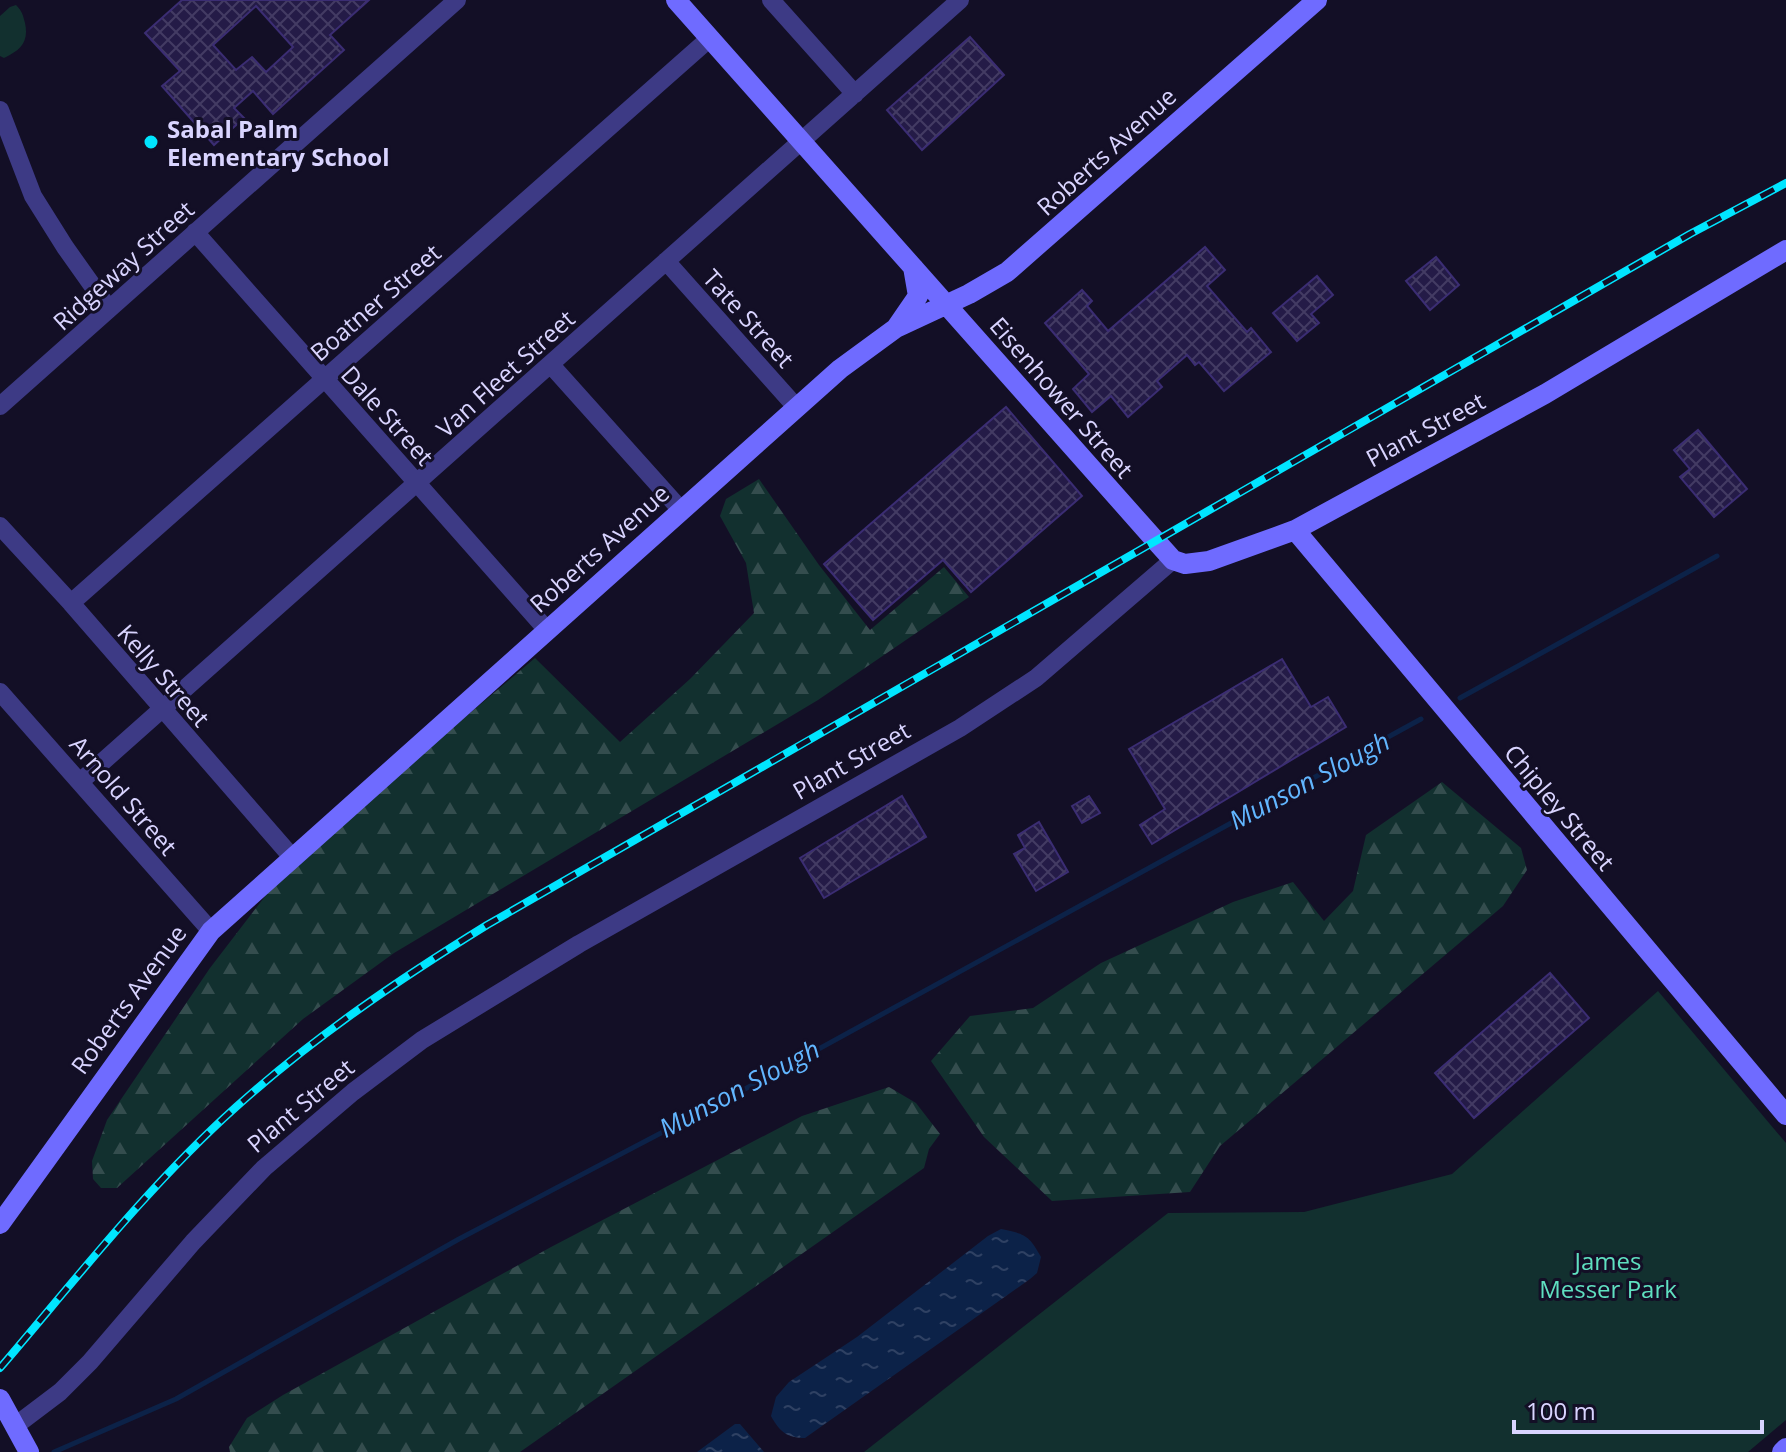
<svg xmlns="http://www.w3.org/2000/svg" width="1786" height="1452" viewBox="0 0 1786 1452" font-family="'Open Sans',sans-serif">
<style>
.forest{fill:url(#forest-firs)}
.park{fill:#12302f}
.water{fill:url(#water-ripples)}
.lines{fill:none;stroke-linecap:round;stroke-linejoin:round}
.stream{stroke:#0c2248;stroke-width:5}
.building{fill:url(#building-cross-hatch);stroke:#3b2d73;stroke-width:2;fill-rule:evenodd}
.street{stroke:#3d3a85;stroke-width:18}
.secondary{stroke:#6f6bff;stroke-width:20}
.rail-casing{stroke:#00e5ff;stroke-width:8}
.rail{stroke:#130f26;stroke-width:5;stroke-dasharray:15;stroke-linecap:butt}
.poi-dot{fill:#00e5ff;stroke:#130f26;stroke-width:3}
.labels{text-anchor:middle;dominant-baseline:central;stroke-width:6;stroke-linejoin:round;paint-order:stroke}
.poi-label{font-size:24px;font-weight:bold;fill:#d9d4ff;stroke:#130f26;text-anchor:start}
.street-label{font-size:24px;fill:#d9d4ff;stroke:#130f26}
.park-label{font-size:24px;fill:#5fe0c0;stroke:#130f26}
.water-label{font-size:26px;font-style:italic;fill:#62b6ff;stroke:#130f26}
</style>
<defs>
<pattern id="forest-firs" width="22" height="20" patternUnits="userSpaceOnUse" patternTransform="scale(2)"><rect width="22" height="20" fill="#12302f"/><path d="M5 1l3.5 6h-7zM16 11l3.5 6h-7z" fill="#344d4e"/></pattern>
<pattern id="water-ripples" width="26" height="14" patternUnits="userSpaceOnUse" patternTransform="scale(2)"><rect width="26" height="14" fill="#0c2248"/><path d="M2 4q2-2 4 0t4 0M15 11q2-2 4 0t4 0" fill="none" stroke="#2f4163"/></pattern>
<pattern id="building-cross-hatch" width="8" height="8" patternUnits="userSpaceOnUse" patternTransform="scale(2)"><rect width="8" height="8" fill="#241b47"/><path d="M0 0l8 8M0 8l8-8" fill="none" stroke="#433b63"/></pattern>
</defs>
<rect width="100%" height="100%" fill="#130f26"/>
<path class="forest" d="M 759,479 L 819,565 L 870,630 L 944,567 L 969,597 L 818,700 L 394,953 L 303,1019 L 117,1188 L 101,1188 L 93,1179 L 92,1161 L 107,1120 L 210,968 L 286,869 L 535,658 L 620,742 L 690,679 L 754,613 L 746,563 L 720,516 L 726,499 Z
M 1442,782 L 1521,848 L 1527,870 L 1503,906 L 1220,1146 L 1190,1192 L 1052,1201 L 984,1137 L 931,1061 L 970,1016 L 1033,1008 L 1101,963 L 1233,902 L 1293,882 L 1324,921 L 1353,891 L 1366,835 Z
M 889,1087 L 916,1103 L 940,1134 L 929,1149 L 924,1168 L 520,1452 L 230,1452 L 229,1447 L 247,1418 L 283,1395 L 551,1247 L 802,1116 Z"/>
<path class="park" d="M 16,5 C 22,11 23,15 25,23 C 29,42 21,50 4,58 L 0,56 L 0,16 L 10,7 Z
M 1658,991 L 1786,1143 L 1786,1420 L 1748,1452 L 864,1452 L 1168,1213 L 1304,1212 L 1452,1174 Z"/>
<path class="water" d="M 1001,1229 C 1025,1234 1029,1235 1041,1257 L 1037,1273 L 1030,1279 L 805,1438 C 787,1438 780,1432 771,1416 L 776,1397 L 789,1382 L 857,1337 L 988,1236 Z
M 735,1424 L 740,1424 L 764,1452 L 697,1452 Z"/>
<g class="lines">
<path class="stream" d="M 1460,698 L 1717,556
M 54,1452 L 176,1399 L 459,1239 L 762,1080 L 1421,719"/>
</g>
<path class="building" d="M 182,0 L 369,0 L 330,35 L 344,50 L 273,114 L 253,91 L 234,108 L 244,118 L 214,145 L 162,86 L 180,71 L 145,33 ZM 256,6 L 293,47 L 266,72 L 252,57 L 236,70 L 213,45 Z
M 970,37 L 1004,75 L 922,150 L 887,110 Z
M 1205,247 L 1225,270 L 1207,286 L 1247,332 L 1251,328 L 1271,352 L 1224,391 L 1199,362 L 1195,365 L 1187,355 L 1157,381 L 1162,387 L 1128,417 L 1111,396 L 1092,412 L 1073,389 L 1089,374 L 1045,323 L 1082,290 L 1092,301 L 1087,306 L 1108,331 Z
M 1436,257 L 1459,285 L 1430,310 L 1406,281 Z
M 1317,276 L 1333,295 L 1311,314 L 1319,323 L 1297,341 L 1273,313 Z
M 1006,407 L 1082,496 L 971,592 L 943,560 L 873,620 L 824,564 Z
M 1698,430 L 1747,489 L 1714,517 L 1680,477 L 1690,469 L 1674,450 Z
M 1282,659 L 1311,707 L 1328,697 L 1346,727 L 1152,844 L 1140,825 L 1165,809 L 1129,749 Z
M 902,796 L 926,837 L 824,898 L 800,858 Z
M 1089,796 L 1100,813 L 1082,823 L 1072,806 Z
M 1039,822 L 1068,872 L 1036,891 L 1014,854 L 1025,848 L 1018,835 Z
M 1550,973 L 1589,1018 L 1474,1118 L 1435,1073 Z"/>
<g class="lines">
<path class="street" d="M 771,0 L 855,94
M 0,110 L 33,196 L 65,247 L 109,309
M 195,232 L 547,630
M 666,261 L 797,408
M 551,365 L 681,510
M 0,406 L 457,0
M 0,526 L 71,603 L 291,856
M 71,603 L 710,38
M 0,692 L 211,931
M 81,781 L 960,0
M 15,1426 L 60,1392 L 90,1362 L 193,1242 L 264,1168 L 353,1092 L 422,1040 L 579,944 L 960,728 L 1036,678 L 1173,560"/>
<path class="secondary" d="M 676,0 L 1155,540 L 1173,560 L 1185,564 L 1209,561 L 1295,530 L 1545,394 L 1786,250
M 896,328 L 918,296 L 913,267
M 1295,530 L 1786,1115
M 0,1224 L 211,931 L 840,369 L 896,328 L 969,294 L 1007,272 L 1317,0
M 0,1399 L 29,1452
M 1782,1452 L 1786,1448"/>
<defs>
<path id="rail" d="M 0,1368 C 76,1279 149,1185 236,1107 C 314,1037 398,980 487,925 L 1690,234 L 1786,183"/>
</defs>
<use href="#rail" class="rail-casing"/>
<use href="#rail" class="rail"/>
</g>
<circle class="poi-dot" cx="151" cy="142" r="8"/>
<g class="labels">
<g class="poi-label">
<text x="167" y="128">Sabal Palm<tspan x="167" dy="28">Elementary School</tspan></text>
</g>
<g class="street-label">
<text transform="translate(1106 151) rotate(-42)">Roberts Avenue</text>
<text transform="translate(123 265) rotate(-42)">Ridgeway Street</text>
<text transform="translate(375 302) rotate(-41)">Boatner Street</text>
<text transform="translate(749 318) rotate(48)">Tate Street</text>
<text transform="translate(505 373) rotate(-42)">Van Fleet Street</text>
<text transform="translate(1062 397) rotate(49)">Eisenhower Street</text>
<text transform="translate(388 415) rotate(48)">Dale Street</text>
<text transform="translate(1425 429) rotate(-28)">Plant Street</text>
<text transform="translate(599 548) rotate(-42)">Roberts Avenue</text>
<text transform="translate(164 675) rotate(49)">Kelly Street</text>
<text transform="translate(851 760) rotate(-30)">Plant Street</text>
<text transform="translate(124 795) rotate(49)">Arnold Street</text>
<text transform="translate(1560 807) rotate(50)">Chipley Street</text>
<text transform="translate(128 999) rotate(-54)">Roberts Avenue</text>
<text transform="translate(300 1105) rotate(-40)">Plant Street</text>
</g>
<g class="park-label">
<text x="1608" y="1260">James<tspan x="1608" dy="28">Messer Park</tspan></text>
</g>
<g class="water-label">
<text transform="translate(1309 780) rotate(-28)">Munson Slough</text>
<text transform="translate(739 1088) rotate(-28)">Munson Slough</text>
</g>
</g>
<path d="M1514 1420v12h248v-12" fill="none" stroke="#d9d4ff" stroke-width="4"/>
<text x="1526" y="1420" font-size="24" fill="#d9d4ff" stroke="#130f26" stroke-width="6" paint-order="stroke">100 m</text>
</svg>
